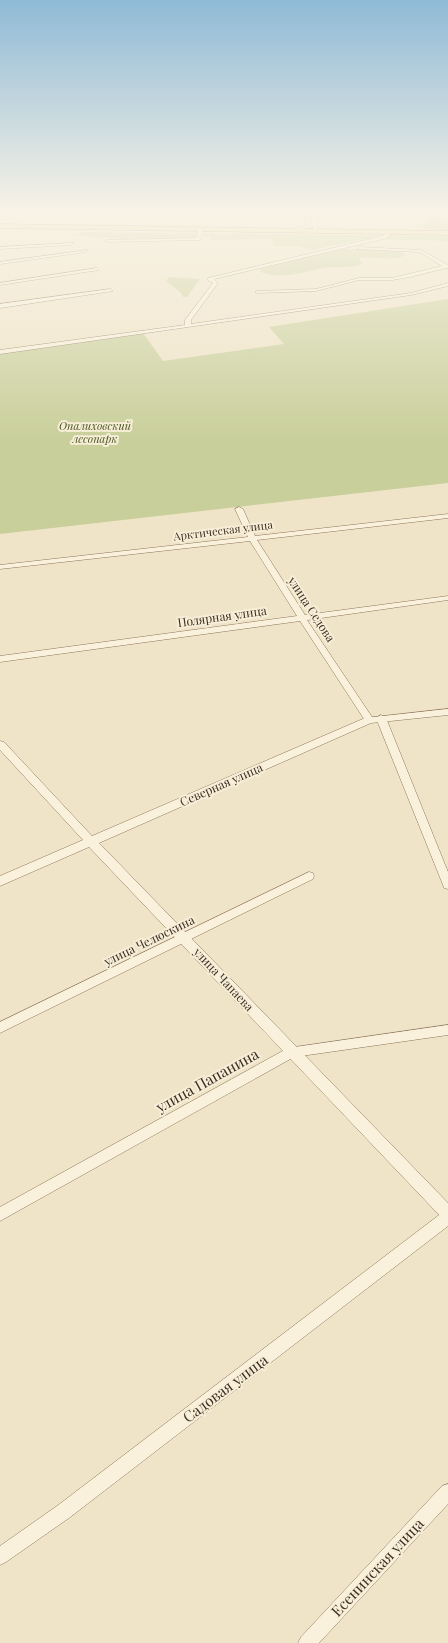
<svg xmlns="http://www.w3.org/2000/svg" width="448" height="1643" viewBox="0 0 448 1643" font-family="'Playfair Display',serif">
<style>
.green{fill:#c9cf9b}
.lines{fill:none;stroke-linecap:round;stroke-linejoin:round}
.minor-casing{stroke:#8d765c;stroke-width:1}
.tertiary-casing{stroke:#8d765c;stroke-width:1}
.primary-casing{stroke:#5b4430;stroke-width:1}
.minor{fill:#faf1dc;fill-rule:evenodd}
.tertiary{fill:#faf1dc;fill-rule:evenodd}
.primary{fill:#f3d9a0;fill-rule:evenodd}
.labels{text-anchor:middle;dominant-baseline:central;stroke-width:4;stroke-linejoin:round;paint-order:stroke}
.far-park-label{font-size:11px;font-style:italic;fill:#4d5a26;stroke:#f7eed8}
.far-street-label{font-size:11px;fill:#3d2e20;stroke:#f7eed8}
.street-label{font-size:12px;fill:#3d2e20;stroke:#f7eed8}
.near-street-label{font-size:15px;fill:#3d2e20;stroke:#f7eed8}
</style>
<rect width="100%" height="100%" fill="#f0e4c8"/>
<path class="green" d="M 381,209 L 423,209 L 448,224 L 448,231 L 427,229 L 416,224 L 427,223 L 426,211 Z
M 84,232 L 443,236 L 448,236 L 448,241 L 364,239 L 312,250 L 297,246 L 273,246 L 272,239 L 211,240 L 210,237 L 120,239 L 71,235 Z
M 340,249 L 396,249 L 406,255 C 395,262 372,256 359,258 L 362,264 C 349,269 336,266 323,268 C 305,272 279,280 261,272 L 260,269 Z
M 169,277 L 200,279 L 187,297 L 183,297 L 181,293 L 166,281 Z
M 448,299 L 448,483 L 0,534 L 0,354 L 143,333 L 163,361 L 284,344 L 269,327 Z"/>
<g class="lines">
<defs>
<path id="minor" d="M 320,209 L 324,209 L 315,217 L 313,217 Z
M 427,209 L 431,209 L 448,220 L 448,223 Z
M 198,230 L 202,231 L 201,239 L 199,240 L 107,242 L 105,241 L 107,240 L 197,238 Z
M 387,232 L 391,233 L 387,238 L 214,279 L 218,283 L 191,320 L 191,324 L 411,293 L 448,283 L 448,286 L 411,295 L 0,354 L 0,350 L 185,325 L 185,320 L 213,283 L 208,280 L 208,278 L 383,236 Z
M 73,243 L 71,245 L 0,249 L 0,247 Z
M 359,247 L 421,250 L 448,265 L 448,268 L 446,268 L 410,277 L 392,280 L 359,280 L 316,291 L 257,293 L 255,292 L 257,291 L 316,289 L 359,278 L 392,278 L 442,266 L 420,252 L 357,249 Z
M 88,250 L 86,252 L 0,264 L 0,262 Z
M 97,268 L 99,270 L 0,285 L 0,283 Z
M 111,289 L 113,291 L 0,308 L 0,304 Z
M 239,507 L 243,509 L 255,536 L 448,514 L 448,518 L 257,540 L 305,615 L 448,596 L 448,600 L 307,620 L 374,720 L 372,722 L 366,722 L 300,621 L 0,662 L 0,656 L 297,616 L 250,541 L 0,569 L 0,565 L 248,537 L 235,509 Z
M 381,715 L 386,718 L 448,872 L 448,889 L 444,888 L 443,885 L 376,718 Z
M 309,872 L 313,873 L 314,876 L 313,879 L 0,1033 L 0,1022 Z
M 448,1025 L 448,1035 L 294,1057 L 0,1221 L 0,1207 L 288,1048 Z
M 448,1210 L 448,1226 L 69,1518 L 6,1562 L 0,1565 L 0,1546 L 57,1506 L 443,1212 Z
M 448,1484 L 448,1504 L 319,1643 L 298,1643 L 301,1637 L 442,1486 Z"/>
<path id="tertiary" d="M 254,209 L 316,215 L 318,232 L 314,233 L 313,226 L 308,228 L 287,231 L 285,230 L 307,226 L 312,222 L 312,217 L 275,214 Z
M 448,709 L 448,715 L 371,723 L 99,843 L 448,1203 L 448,1222 L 443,1219 L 89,847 L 0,886 L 0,876 L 83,840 L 0,750 L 0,741 L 4,742 L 92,836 L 365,718 Z"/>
<path id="primary" d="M 0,224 L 448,231 L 448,235 L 0,228 Z"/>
</defs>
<use href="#minor" class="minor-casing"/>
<use href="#tertiary" class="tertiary-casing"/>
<use href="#primary" class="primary-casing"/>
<use href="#minor" class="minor"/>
<use href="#tertiary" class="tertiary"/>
<use href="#primary" class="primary"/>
</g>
<linearGradient id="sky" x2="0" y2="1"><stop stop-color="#8fbad6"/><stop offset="0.48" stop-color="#f8f3e6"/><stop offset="1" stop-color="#f8f3e6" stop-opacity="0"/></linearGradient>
<rect width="448" height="439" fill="url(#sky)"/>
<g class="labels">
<g class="far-park-label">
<text x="95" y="425">Опалиховский<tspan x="95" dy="13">лесопарк</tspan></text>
</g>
<g class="far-street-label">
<text transform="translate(223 530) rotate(-7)">Арктическая улица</text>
</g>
<g class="street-label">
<text transform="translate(312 609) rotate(57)">улица Седова</text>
<text transform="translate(222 616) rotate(-8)">Полярная улица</text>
<text transform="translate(221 784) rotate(-24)">Северная улица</text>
<text transform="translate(149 940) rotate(-26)">улица Челюскина</text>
<text transform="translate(224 979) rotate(47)">улица Чапаева</text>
</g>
<g class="near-street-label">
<text transform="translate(207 1080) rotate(-29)">улица Папанина</text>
<text transform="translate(225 1388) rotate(-37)">Садовая улица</text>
<text transform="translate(377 1567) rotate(-47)">Есенинская улица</text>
</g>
</g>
</svg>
